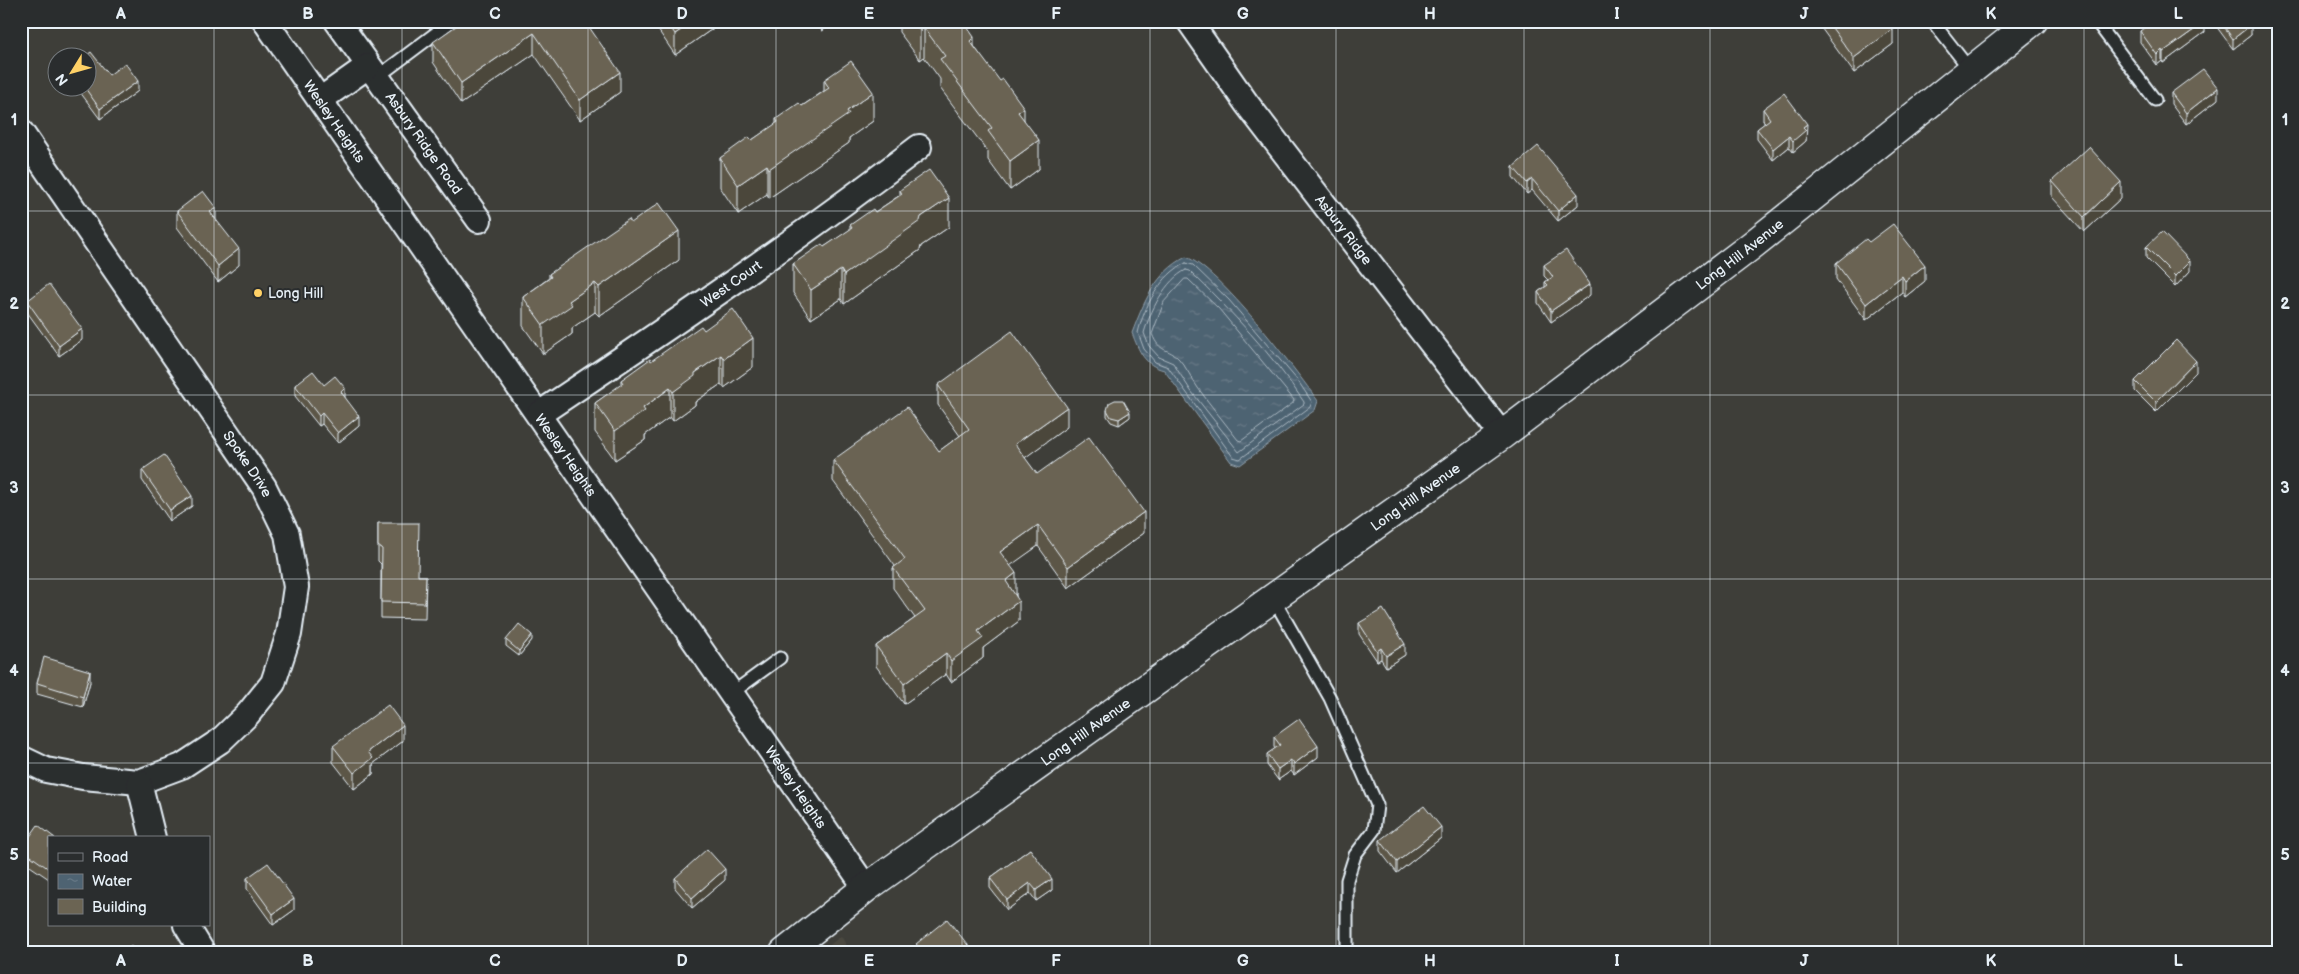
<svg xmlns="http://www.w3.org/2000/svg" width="2299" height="974" viewBox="0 0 2299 974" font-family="'Balsamiq Sans',sans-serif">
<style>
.built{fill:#4c4941}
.water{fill:url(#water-ripples);stroke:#8c9ca8}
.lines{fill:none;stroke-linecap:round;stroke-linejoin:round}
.shore{stroke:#aab8c2;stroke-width:1}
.lane-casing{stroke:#e8f1f8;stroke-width:15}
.street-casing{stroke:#e8f1f8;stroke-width:28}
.secondary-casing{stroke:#e8f1f8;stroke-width:31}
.lane{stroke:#2a2d2e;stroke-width:11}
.street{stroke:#2a2d2e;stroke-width:24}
.secondary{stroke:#2a2d2e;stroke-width:28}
.wall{fill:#5c5647;stroke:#e8f1f8}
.shaded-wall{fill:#4b463a;stroke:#e8f1f8}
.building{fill:#6b6453;stroke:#e8f1f8}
.grid{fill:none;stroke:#e8f1f8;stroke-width:1;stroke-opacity:0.55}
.poi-dot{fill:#ffd166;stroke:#2a2d2e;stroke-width:2}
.labels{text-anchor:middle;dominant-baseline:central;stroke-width:4;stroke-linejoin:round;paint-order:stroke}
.street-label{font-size:14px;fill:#e8f1f8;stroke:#2a2d2e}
.poi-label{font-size:14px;fill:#e8f1f8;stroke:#2a2d2e;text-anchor:start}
.neatline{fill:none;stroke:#e8f1f8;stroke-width:2}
.grid-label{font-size:16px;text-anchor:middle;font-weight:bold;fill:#e8f1f8}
</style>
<defs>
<pattern id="water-ripples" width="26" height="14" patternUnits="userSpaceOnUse" patternTransform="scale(1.25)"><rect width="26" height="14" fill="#4e6372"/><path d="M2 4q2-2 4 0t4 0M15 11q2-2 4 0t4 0" fill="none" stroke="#687a87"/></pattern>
</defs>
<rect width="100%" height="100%" fill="#3e3e39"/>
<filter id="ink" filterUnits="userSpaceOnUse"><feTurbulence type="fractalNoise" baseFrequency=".02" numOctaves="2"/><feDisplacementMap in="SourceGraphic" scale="10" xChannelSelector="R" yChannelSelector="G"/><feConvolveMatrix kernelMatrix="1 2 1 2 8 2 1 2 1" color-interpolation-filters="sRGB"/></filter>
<g filter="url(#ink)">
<path class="built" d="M 841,936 L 851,953 L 820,953 Z"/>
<path class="water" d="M 1186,257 C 1218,268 1296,370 1318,401 L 1315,410 L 1240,465 L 1231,462 L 1164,370 C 1144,365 1139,351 1132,333 C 1144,302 1155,273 1186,257 Z"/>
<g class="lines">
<path class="shore" d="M 1186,263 L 1193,265 L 1229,300 L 1298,381 L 1312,402 L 1310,407 L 1240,459 L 1233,457 L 1168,367 L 1155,362 L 1144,349 L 1138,333 C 1144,307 1161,274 1186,263 Z
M 1186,270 L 1190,271 C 1230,310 1273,355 1304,402 L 1304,404 L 1239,452 L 1191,391 L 1173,363 L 1159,357 L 1149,346 L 1144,333 C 1150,312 1165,280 1186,270 Z
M 1185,279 L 1188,279 L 1219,309 L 1294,400 L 1293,403 L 1241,441 L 1238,440 C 1225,423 1211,406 1198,388 C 1191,378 1187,368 1179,359 C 1168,347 1160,354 1152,334 L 1164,302 Z"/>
<defs>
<path id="lane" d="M 1932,21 L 1971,71
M 2096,21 L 2155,100
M 376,78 L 452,21
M 1273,598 L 1330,698 L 1377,805 L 1374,830 L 1355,855 L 1347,880 L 1347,953
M 732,693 L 780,658"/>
<g id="street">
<path id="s1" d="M 265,21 L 866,888"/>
<path id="s2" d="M 337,21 L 479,220"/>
<path id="s3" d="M 1189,21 L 1247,104 L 1502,435"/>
<path d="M 320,100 L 368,66"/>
<path id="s4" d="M 21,132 L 264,487 L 287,534 L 296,587 L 289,634 L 273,683 L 248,714 L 220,741 L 182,766 L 139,782 L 83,777 L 46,770 L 21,758"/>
<path id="s5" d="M 539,414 C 668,328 796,241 919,147"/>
<path d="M 139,782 L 153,838"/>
<path d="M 186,925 L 203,953"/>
</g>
<g id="secondary">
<path id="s6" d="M 784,953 L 866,888 L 1502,435 L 1751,246 L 2033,21"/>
</g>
</defs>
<use href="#lane" class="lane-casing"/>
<use href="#street" class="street-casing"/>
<use href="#secondary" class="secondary-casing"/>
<use href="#lane" class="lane"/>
<use href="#street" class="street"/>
<use href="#secondary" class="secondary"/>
</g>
<path class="wall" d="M 585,21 L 620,92 L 580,120 L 534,54 L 461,104 L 433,62 L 433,42 Z
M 652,21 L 715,21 L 715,27 L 675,55 Z
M 815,21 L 837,21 L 822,31 Z
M 899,21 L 963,21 L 974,46 L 1024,120 L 1039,169 L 1010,190 L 988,160 L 988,152 L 940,88 L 940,79 L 924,57 L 920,60 L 899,32 Z
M 1816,21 L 1887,21 L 1893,44 L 1854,73 Z
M 2216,21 L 2248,21 L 2251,35 L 2233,49 L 2216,26 Z
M 2140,31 L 2205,32 L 2163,63 L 2162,61 L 2157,65 L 2140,42 Z
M 109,75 L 138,91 L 100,119 L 77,88 L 88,88 Z
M 824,80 L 873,121 L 849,138 L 849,143 L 769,198 L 767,194 L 738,214 L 720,187 L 720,158 L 752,140 L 776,124 L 776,119 L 802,106 L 824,91 Z
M 2171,93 L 2218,99 L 2186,124 L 2171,104 Z
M 1763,109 L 1807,135 L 1806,135 L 1806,141 L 1793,152 L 1789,147 L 1773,160 L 1757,139 L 1757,129 L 1765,123 L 1763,120 Z
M 1513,167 L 1578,205 L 1558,221 L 1532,190 L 1527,194 L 1513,177 Z
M 2052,181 L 2121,198 L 2084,232 L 2052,197 Z
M 900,190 L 949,227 L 921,246 L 920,250 L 844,304 L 841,299 L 811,319 L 793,293 L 793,264 L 824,247 L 850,230 L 850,225 L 875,212 L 900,195 Z
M 177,211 L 216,220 L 239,265 L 218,282 L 177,227 Z
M 631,223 L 679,260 L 599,316 L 595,312 L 572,328 L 572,334 L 543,354 L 523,326 L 523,297 L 549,278 L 549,274 Z
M 1869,242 L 1925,281 L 1905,297 L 1902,292 L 1866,320 L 1836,279 L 1836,263 Z
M 2146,247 L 2190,271 L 2175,287 L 2146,258 Z
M 1544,265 L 1590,295 L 1551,322 L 1538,303 L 1538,292 L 1545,287 L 1545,282 L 1548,280 L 1544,276 Z
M 27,301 L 82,340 L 59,356 L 27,312 Z
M 704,330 L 753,367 L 724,388 L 721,384 L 695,402 L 695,405 L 673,421 L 670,417 L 645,435 L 645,440 L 615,460 L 595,432 L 595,403 L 621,385 L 621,380 Z
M 2196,372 L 2156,412 L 2135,391 L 2135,381 Z
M 295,385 L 324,385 L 345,398 L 359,426 L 338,443 L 322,424 L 319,426 L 295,396 Z
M 938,385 L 1067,427 L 1024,458 L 1037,474 L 1144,533 L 1068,588 L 1038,546 L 1010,565 L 1016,594 L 1019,621 L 983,648 L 983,658 L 951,682 L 946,674 L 904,704 L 876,666 L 876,646 L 915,618 L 893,588 L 893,568 L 895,566 L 833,481 L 833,460 L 939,451 L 960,436 L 938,405 Z
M 1107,410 L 1130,417 L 1119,425 L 1111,422 L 1107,416 Z
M 142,470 L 192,506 L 170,521 L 142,480 Z
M 378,523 L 418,576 L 426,576 L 425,619 L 381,618 L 381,564 L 378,561 Z
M 1359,623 L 1405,655 L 1386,667 L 1381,659 L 1377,661 L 1359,634 Z
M 506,640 L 532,640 L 519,656 L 506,646 Z
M 90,682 L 83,707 L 37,694 L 37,683 Z
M 1274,737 L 1318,757 L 1294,775 L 1291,771 L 1278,780 L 1267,765 L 1267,754 L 1275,749 L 1274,747 Z
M 403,741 L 373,764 L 373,774 L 354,789 L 333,762 L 333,746 Z
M 49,838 L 49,879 L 21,860 L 21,848 Z
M 1441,838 L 1397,873 L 1380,851 L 1380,840 Z
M 1030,849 L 1052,890 L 1036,901 L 1030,893 L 1007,910 L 990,888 L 990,878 Z
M 247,878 L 294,910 L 273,925 L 247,889 Z
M 675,878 L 725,880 L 692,908 L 675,888 Z"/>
<path class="shaded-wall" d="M 694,21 L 715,21 L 715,27 L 675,55 L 675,34 Z
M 822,21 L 837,21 L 822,31 Z
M 2205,22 L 2205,32 L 2163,63 L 2163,52 Z
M 2251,25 L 2251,35 L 2233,49 L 2233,39 Z
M 924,28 L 924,57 L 920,60 L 920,31 Z
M 1893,29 L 1893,44 L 1854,73 L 1854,58 Z
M 534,33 L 534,54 L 461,104 L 461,83 Z
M 974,37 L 974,66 L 970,41 Z
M 2162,50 L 2162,61 L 2157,65 L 2157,55 Z
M 620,72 L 620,92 L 580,120 L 580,100 Z
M 138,81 L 138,91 L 100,119 L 100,109 Z
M 2218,88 L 2218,99 L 2186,124 L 2186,113 Z
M 873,92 L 873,121 L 849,138 L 849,143 L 769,198 L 769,169 L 847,111 Z
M 1024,108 L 1024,137 L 1018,112 Z
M 1807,124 L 1806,141 L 1793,152 L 1793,141 L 1803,127 Z
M 1789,136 L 1789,147 L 1773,160 L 1773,149 Z
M 1039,140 L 1039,169 L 1010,190 L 1010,161 Z
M 767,165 L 767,194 L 738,214 L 738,185 Z
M 1532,179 L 1532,190 L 1527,194 L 1527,183 Z
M 2121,182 L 2121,198 L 2084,232 L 2084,217 Z
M 1578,194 L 1578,205 L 1558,221 L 1558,211 Z
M 949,198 L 949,227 L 921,246 L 920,250 L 844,304 L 844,275 L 921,217 Z
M 216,208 L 216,224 L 210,212 Z
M 679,231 L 679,260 L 599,316 L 599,287 Z
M 239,249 L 239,265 L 218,282 L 218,266 Z
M 2190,261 L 2190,271 L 2175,287 L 2175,276 Z
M 1925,265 L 1925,281 L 1905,297 L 1905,281 Z
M 841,270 L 841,299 L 811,319 L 811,290 Z
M 1902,276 L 1902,292 L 1866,320 L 1866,304 Z
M 595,283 L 595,312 L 572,328 L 572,334 L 543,354 L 543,325 L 569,301 Z
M 1590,284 L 1590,295 L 1551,322 L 1551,311 Z
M 82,329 L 82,340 L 59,356 L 59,346 Z
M 753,338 L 753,367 L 724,388 L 724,359 Z
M 721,355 L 721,384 L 695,402 L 695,405 L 673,421 L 673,392 L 695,373 Z
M 2196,361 L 2196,372 L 2156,412 L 2156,402 Z
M 345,388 L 345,399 L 341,392 Z
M 670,388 L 670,417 L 645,435 L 645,440 L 615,460 L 615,431 L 643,408 Z
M 1067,407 L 1067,427 L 1015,465 L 1015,444 Z
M 1130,412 L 1130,417 L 1119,425 L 1119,419 Z
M 322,413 L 322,424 L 319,426 L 319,416 Z
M 359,416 L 359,426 L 338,443 L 338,433 Z
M 192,496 L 192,506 L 170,521 L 170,510 Z
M 1144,512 L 1144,533 L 1068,588 L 1068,567 Z
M 1038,525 L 1038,546 L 1000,573 L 1000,552 Z
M 1016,573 L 1016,594 L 1006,601 L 1006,581 Z
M 1019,601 L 1019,621 L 983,648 L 983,658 L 951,682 L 951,661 L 978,631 Z
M 532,635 L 532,640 L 519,656 L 519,651 Z
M 1405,644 L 1405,655 L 1386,667 L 1386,656 Z
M 1381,648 L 1381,659 L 1377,661 L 1377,651 Z
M 946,653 L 946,674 L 904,704 L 904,684 Z
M 90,671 L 90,682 L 83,707 L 83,697 Z
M 403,725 L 403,741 L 373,764 L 373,774 L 354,789 L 354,773 L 368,752 Z
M 1318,746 L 1318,757 L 1294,775 L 1294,764 Z
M 1291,760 L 1291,771 L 1278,780 L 1278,769 Z
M 1441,827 L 1441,838 L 1397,873 L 1397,862 Z
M 725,869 L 725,880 L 692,908 L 692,898 Z
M 1052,879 L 1052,890 L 1036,901 L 1036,890 Z
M 1030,883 L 1030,893 L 1007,910 L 1007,900 Z
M 294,899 L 294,910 L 273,925 L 273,914 Z
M 968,945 L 968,953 L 959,953 Z"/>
<path class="building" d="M 463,21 L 585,21 L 620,72 L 580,100 L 534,33 L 461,83 L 433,42 Z
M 666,21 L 694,21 L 675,34 Z
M 913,21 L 963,21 L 974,37 L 970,41 L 1000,81 L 1003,79 L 1024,108 L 1018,112 L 1039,140 L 1010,161 L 988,131 L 992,128 L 940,59 L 945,56 L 924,28 L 920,31 Z
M 1827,21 L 1887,21 L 1893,29 L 1854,58 Z
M 2153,21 L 2205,21 L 2205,22 L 2163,52 L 2162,50 L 2157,55 L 2140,31 Z
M 2220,21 L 2248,21 L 2251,25 L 2233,39 Z
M 91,52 L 109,75 L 125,63 L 138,81 L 100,109 L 85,88 L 88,88 L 88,58 L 83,58 Z
M 851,61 L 873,92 L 847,111 L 849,114 L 769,169 L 767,165 L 738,185 L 720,158 L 749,137 L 752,140 L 778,122 L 776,119 L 799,103 L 802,106 L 829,88 L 824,80 Z
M 2203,69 L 2218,88 L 2186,113 L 2171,93 Z
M 1784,93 L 1807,124 L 1803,127 L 1806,130 L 1793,141 L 1789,136 L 1773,149 L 1757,129 L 1770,119 L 1763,109 Z
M 1538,146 L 1578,194 L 1558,211 L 1532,179 L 1527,183 L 1513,167 Z
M 2089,147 L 2121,182 L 2084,217 L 2052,181 Z
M 929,170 L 949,198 L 921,217 L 920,221 L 844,275 L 841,270 L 811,290 L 793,264 L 822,244 L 824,247 L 852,228 L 850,225 L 873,209 L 875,212 L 902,194 L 900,190 Z
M 203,191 L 216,208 L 210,212 L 239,249 L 218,266 L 177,211 Z
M 659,203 L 679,231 L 599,287 L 595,283 L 569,301 L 572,305 L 543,325 L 523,297 L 551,277 L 549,274 L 578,254 L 629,219 L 631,223 Z
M 1893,224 L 1925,265 L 1905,281 L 1902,276 L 1866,304 L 1836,263 L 1866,239 L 1869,242 Z
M 2162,232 L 2190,261 L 2175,276 L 2146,247 Z
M 1566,250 L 1590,284 L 1551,311 L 1538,292 L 1548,285 L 1545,282 L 1553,277 L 1544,265 Z
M 49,284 L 82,329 L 59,346 L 27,301 Z
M 733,309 L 753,338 L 724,359 L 721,355 L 695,373 L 695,376 L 673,392 L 670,388 L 643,408 L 645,411 L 615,431 L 595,403 L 623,383 L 621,380 L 650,359 L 651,361 L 701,326 L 704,330 Z
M 1012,331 L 1067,407 L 1015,444 L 1037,474 L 1089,437 L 1144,512 L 1068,567 L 1038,525 L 1000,552 L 1016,573 L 1006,581 L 1019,601 L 978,631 L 983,638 L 951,661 L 946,653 L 904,684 L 876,646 L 925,611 L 893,568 L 905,559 L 833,460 L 907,407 L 939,451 L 969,429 L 938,385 Z
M 2176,340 L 2196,361 L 2156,402 L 2135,381 Z
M 313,371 L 324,385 L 335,376 L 345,388 L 341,392 L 359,416 L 338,433 L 322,413 L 319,416 L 295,385 Z
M 1115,400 L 1123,400 L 1130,412 L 1119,419 L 1111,417 L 1107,410 L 1109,403 Z
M 164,455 L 192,496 L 170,510 L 142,470 Z
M 378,523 L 419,523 L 418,576 L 426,576 L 425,603 L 381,602 L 382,549 L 378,546 Z
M 1383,609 L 1405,644 L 1386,656 L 1381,648 L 1377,651 L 1359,623 Z
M 519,624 L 532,635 L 519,651 L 506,640 Z
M 44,657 L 90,671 L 83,697 L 37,683 Z
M 388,705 L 403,725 L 368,752 L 373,758 L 354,773 L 333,746 Z
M 1299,719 L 1318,746 L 1294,764 L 1291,760 L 1278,769 L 1267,754 L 1280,745 L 1274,737 Z
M 1424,806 L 1441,827 L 1397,862 L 1380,840 Z
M 38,825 L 55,838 L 49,838 L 49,869 L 21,849 Z
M 707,849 L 725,869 L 692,898 L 675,878 Z
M 1030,849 L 1052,879 L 1036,890 L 1030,883 L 1007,900 L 990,878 Z
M 268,863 L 294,899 L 273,914 L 247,878 Z
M 947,919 L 968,945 L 959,953 L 912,953 L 919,947 L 916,944 Z
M 131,946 L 135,953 L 120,953 Z"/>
</g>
<path class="grid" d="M 214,21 L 214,953M 402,21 L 402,953M 588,21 L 588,953M 776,21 L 776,953M 962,21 L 962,953M 1150,21 L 1150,953M 1336,21 L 1336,953M 1524,21 L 1524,953M 1710,21 L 1710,953M 1898,21 L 1898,953M 2084,21 L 2084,953M 21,211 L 2278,211M 21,395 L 2278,395M 21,579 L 2278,579M 21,763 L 2278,763"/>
<circle class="poi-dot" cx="258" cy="293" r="5"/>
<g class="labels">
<g class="street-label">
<text stroke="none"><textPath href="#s1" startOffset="122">Wesley Heights</textPath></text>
<text stroke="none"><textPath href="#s2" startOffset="150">Asbury Ridge Road</textPath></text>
<text stroke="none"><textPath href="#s3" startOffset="260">Asbury Ridge</textPath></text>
<text stroke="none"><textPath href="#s6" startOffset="1184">Long Hill Avenue</textPath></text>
<text stroke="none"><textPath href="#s5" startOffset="232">West Court</textPath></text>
<text stroke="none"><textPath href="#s1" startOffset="528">Wesley Heights</textPath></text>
<text stroke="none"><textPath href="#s4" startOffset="402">Spoke Drive</textPath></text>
<text stroke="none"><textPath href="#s6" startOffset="779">Long Hill Avenue</textPath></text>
<text stroke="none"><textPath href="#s6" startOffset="374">Long Hill Avenue</textPath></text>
<text stroke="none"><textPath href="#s1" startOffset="932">Wesley Heights</textPath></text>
</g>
<g class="poi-label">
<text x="268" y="293">Long Hill</text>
</g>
</g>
<rect width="2299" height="974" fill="none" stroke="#2a2d2e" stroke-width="55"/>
<rect x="48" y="836" width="162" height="90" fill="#2a2d2e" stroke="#767b7f"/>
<rect x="58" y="853" width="25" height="8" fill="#2a2d2e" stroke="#767b7f"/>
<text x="92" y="862" font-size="15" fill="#e8f1f8">Road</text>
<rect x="58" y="874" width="25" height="15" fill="url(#water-ripples)" stroke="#767b7f"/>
<text x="92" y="886" font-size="15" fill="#e8f1f8">Water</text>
<rect x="58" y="899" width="25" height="15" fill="#6b6453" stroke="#767b7f"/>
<text x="92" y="912" font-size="15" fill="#e8f1f8">Building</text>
<g transform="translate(72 72) rotate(233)"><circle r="24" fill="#2a2d2e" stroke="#767b7f"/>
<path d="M0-4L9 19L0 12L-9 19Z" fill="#ffd166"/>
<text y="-8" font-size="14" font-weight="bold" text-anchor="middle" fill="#e8f1f8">N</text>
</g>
<rect x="28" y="28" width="2244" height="918" class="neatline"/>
<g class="grid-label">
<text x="121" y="19">A</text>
<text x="308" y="19">B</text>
<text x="495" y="19">C</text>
<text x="682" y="19">D</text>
<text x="869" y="19">E</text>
<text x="1056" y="19">F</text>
<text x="1243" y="19">G</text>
<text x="1430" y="19">H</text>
<text x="1617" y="19">I</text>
<text x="1804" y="19">J</text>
<text x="1991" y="19">K</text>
<text x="2178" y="19">L</text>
<text x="14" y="125">1</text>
<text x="2285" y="125">1</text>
<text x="14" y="309">2</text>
<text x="2285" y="309">2</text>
<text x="14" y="493">3</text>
<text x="2285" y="493">3</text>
<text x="14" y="676">4</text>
<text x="2285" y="676">4</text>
<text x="14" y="860">5</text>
<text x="2285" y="860">5</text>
<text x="121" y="966">A</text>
<text x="308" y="966">B</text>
<text x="495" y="966">C</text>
<text x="682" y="966">D</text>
<text x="869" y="966">E</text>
<text x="1056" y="966">F</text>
<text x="1243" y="966">G</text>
<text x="1430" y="966">H</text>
<text x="1617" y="966">I</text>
<text x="1804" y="966">J</text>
<text x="1991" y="966">K</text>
<text x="2178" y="966">L</text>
</g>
</svg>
